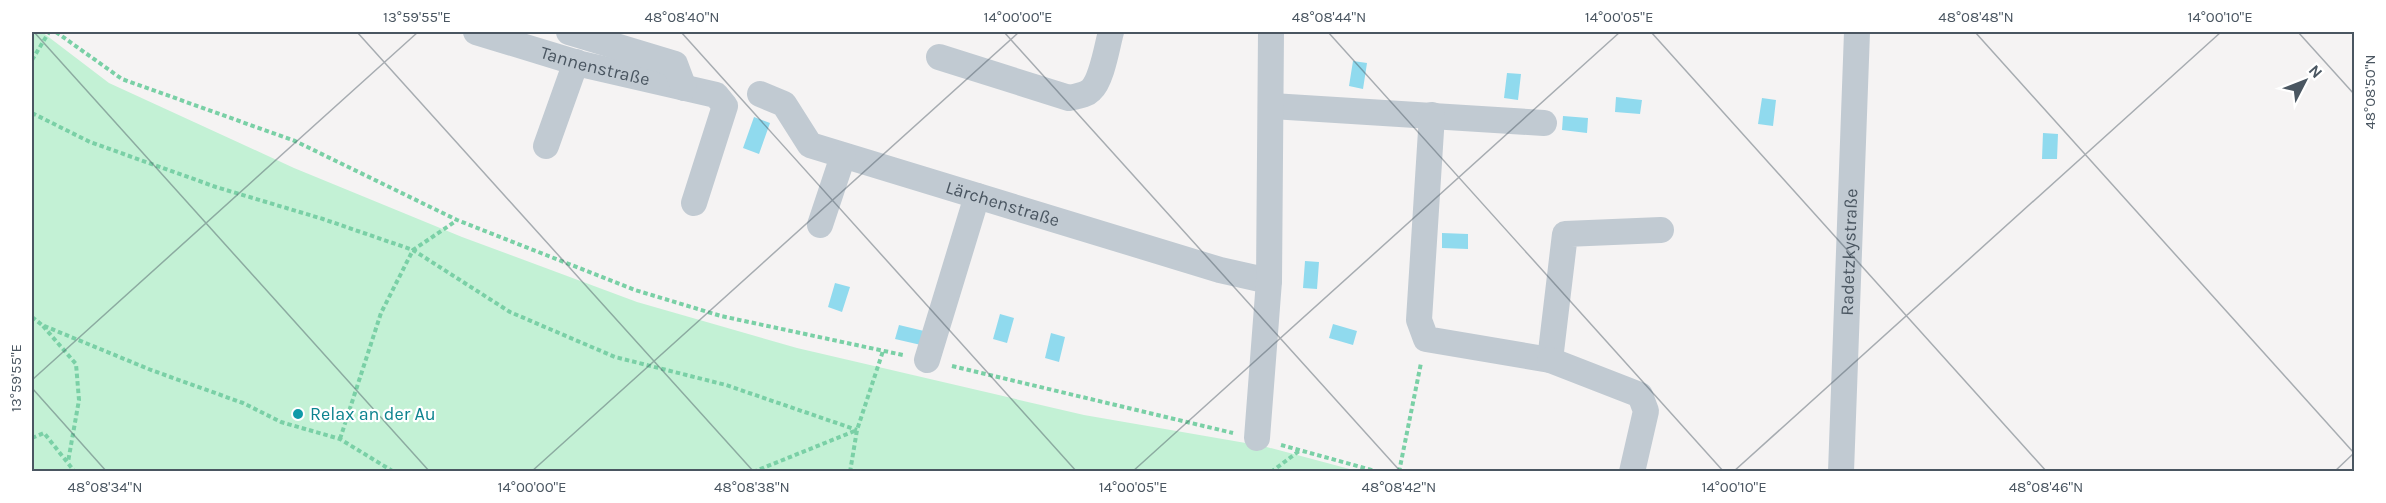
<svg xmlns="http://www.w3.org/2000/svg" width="2386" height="503" viewBox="0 0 2386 503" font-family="Karla,sans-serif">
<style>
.green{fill:#c3f1d5}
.water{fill:#90daee}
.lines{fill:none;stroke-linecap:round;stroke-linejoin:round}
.path{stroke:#7ad0a6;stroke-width:4;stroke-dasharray:4.5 3;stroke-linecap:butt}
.minor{stroke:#c1cad2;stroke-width:26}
.ticks{fill:none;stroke:#4a5661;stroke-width:1.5;stroke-opacity:0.45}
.culture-dot{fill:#0f9aa8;stroke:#fff;stroke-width:2}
.labels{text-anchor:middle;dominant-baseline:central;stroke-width:4.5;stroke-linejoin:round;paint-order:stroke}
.street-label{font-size:18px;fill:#4a5661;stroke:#fff}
.culture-label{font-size:18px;fill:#0d838f;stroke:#fff;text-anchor:start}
.neatline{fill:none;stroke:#4a5661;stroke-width:2}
.ticks-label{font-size:15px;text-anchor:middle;fill:#4a5661}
</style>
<rect width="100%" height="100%" fill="#f5f3f3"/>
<path class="green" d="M 32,32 L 42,32 L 109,83 L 294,168 L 462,237 L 637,302 L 797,348 L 1084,415 L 1263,446 L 1357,471 L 32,471 Z"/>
<path class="water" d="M 1353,61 L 1367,63 L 1363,89 L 1349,86 Z
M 1507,73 L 1521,74 L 1518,100 L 1504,98 Z
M 1616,97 L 1642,100 L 1640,114 L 1615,112 Z
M 1762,98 L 1776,100 L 1773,126 L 1758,124 Z
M 1563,116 L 1588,118 L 1587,133 L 1562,130 Z
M 754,117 L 770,123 L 759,154 L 743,148 Z
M 2043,133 L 2058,134 L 2057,159 L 2042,159 Z
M 1442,233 L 1468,234 L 1468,249 L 1442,248 Z
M 1305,261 L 1319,262 L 1317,289 L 1303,288 Z
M 835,283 L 850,287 L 842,312 L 828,307 Z
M 1000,314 L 1014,318 L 1007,343 L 993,339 Z
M 1333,324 L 1357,331 L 1353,345 L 1329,338 Z
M 899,325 L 924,331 L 921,345 L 895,339 Z
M 1051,333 L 1065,337 L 1059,362 L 1045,358 Z"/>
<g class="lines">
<path class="path" d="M 56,32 L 122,79 L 295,141 L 457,220 L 635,290 L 721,316 L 903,355
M 32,60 L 49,32
M 32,113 L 90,142 L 216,187 L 323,219 L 413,250 L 510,312 L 615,357 L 726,385 L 857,430
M 32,317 L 42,325 L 151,370 L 243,403 L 281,422 L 340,439 L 394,472
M 43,326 L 76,364 L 79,400 L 68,462
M 952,366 L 1233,433
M 32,438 L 44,433 L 75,472
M 340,439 L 381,313 L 413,250 L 456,221
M 1281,445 L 1379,472
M 753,472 L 857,430
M 850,472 L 857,430 L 883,351
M 1271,472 L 1299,451
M 1399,472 L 1421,363"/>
<g class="minor">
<path id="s1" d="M 476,32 L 581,64 L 716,95 L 725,106 L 694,203"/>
<path d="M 569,32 L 675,64 L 684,88"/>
<path d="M 939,57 L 1069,98 C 1076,96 1085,96 1091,90 C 1102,80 1107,46 1111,32"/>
<path id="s2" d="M 760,94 L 784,104 L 810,145 L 1220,270 L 1269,281"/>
<path d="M 1272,106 L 1544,123"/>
<path d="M 1432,115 L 1419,320 L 1426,339 L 1550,360 L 1565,234 L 1661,230"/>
<path d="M 546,146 L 576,62"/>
<path d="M 820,225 L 843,156"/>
<path d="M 927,360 L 977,196"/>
<path d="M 1550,360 L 1640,395 L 1646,411 L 1632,472"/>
<path d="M 1257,438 L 1269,281 L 1271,32"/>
<path id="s3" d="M 1841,472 L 1857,32"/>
</g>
</g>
<path class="ticks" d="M 34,32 L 430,472M 357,32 L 754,472M 681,32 L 1077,472M 1004,32 L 1401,472M 1328,32 L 1724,472M 1651,32 L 2047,472M 1975,32 L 2354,453M 2298,32 L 2354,94M 32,380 L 418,32M 32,388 L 107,472M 531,472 L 1019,32M 1132,472 L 1620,32M 1733,472 L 2221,32M 2334,472 L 2354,453"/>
<circle class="culture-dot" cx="298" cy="414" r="6"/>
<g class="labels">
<g class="street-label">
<text stroke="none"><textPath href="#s1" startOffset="124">Tannenstraße</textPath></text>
<text stroke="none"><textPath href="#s2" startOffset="276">Lärchenstraße</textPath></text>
<text stroke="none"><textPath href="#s3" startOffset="220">Radetzkystraße</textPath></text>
</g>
<g class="culture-label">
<text x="310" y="414">Relax an der Au</text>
</g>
</g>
<rect width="2386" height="503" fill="none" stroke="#ffffff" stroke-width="66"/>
<g transform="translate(2305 81) rotate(48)" stroke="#ffffff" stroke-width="4.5" paint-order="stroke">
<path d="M0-4.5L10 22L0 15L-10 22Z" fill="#4a5661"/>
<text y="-9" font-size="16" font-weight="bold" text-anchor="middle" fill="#4a5661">N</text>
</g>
<rect x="33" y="33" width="2320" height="437" class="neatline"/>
<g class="ticks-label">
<text x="417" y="22">13°59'55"E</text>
<text x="682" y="22">48°08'40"N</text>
<text x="1018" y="22">14°00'00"E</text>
<text x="1329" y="22">48°08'44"N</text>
<text x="1619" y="22">14°00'05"E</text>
<text x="1976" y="22">48°08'48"N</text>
<text x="2220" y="22">14°00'10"E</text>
<text transform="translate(2370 92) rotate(-90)" y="5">48°08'50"N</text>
<text transform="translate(16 378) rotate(-90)" y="5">13°59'55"E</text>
<text x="105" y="492">48°08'34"N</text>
<text x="532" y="492">14°00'00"E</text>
<text x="752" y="492">48°08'38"N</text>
<text x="1133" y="492">14°00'05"E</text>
<text x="1399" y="492">48°08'42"N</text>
<text x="1734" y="492">14°00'10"E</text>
<text x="2046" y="492">48°08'46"N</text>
</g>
</svg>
